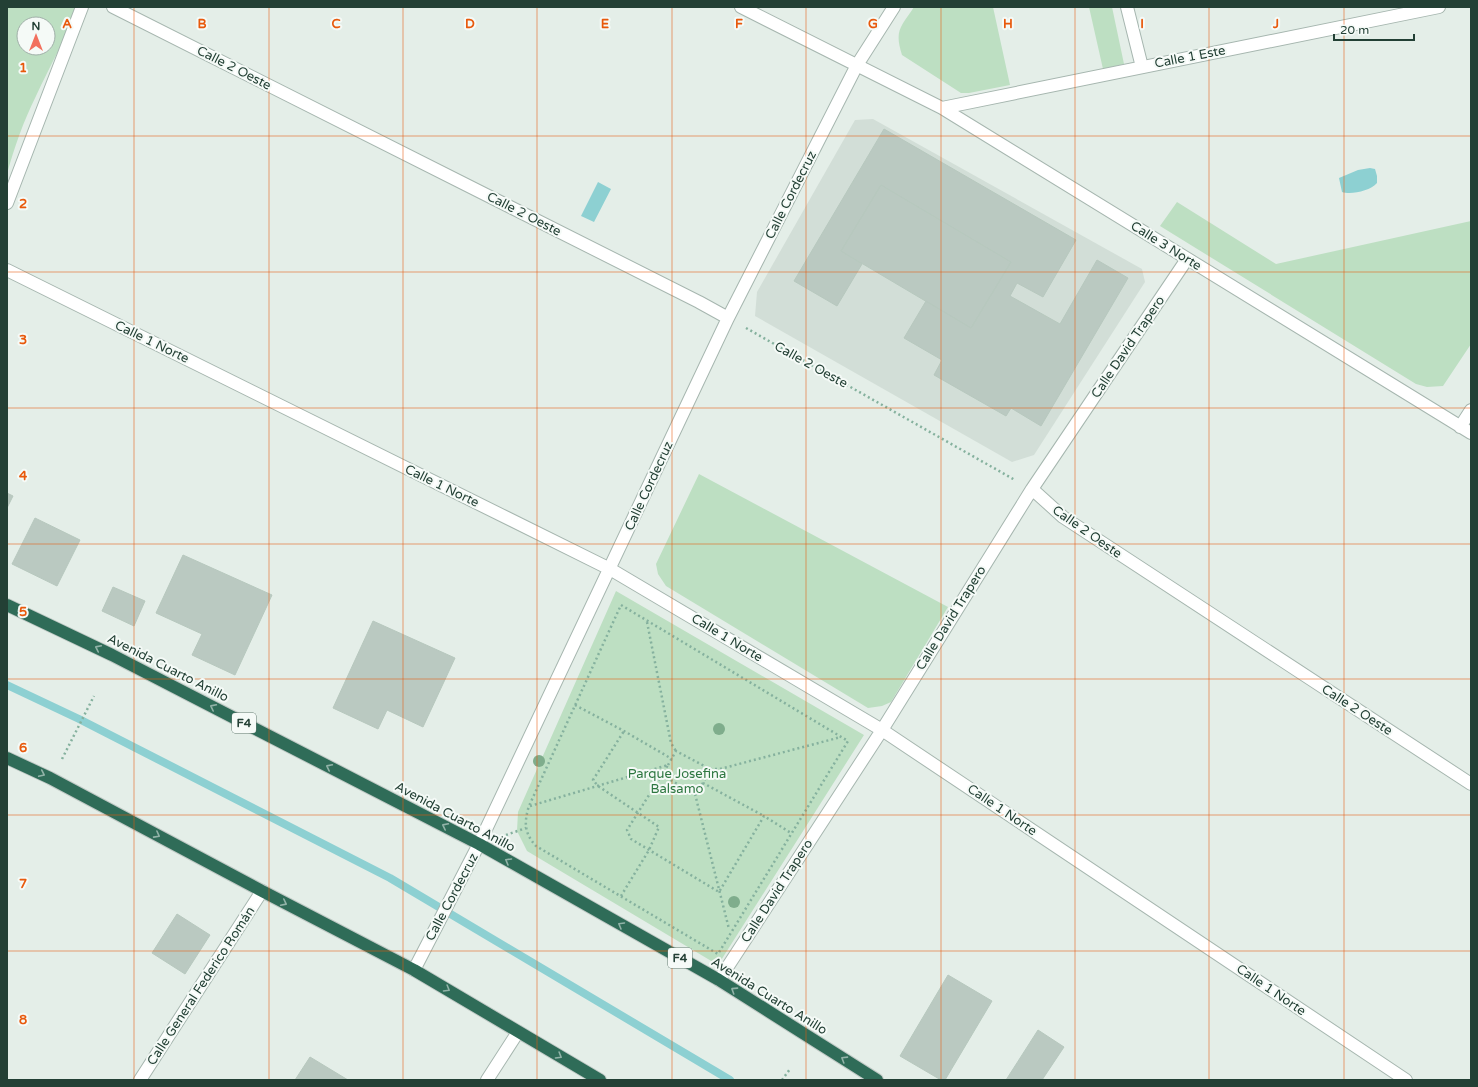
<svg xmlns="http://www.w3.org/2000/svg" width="1478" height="1087" viewBox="0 0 1478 1087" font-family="'Varela Round',sans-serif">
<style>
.built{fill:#d2ded7}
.green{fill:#bddfc2;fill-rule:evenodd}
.water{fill:#8dd0d2}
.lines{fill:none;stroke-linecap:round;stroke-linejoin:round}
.stream{stroke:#8dd0d2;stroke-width:8}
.building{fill:#bac9c1;stroke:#b7c8be}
.street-casing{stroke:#a6b6af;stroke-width:14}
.highway-casing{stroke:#c1cac6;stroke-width:14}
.path{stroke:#85b19e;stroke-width:2.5;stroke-dasharray:2 3;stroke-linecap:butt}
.street{stroke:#fff;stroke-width:12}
.highway{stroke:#2f6c58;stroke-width:12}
.tree{fill:#7fad8c}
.oneway{stroke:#92b3a8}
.grid{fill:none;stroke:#e8590c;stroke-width:1;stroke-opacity:0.55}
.labels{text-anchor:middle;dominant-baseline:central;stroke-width:4;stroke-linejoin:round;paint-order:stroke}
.shield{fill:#f5faf7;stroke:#62786f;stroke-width:1}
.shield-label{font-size:12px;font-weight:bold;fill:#234035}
.street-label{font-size:13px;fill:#234035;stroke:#f5faf7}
.park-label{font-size:13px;fill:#2d7740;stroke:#f5faf7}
.grid-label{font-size:13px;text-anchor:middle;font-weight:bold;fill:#e8590c;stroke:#f5faf7;stroke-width:4;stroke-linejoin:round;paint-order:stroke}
</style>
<rect width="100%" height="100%" fill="#e4eee8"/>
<path class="built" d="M 873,119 L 1142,269 L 1145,282 L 1034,455 L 1012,462 L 755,316 L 757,292 L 855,120 Z"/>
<path class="green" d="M 7,7 L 79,7 C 66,37 50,66 36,96 C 24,120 14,148 7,174 ZM 24,24 L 48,24 L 48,48 L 24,48 Z
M 914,7 L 993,7 L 1010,85 L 969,93 L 961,93 L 902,55 C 894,30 901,27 914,7 Z
M 1089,7 L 1112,7 L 1124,64 L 1103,69 Z
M 1177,202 L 1276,264 L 1471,221 L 1471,344 L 1443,386 L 1427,387 L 1416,384 L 1160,226 Z
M 699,474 L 948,607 L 891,702 L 882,706 L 868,708 L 666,586 L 658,574 L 656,564 Z
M 616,591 L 864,735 L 718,965 L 527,851 L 517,831 L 518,812 Z"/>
<path class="water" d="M 1370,168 L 1375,169 L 1377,176 L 1377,183 C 1370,191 1351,195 1342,192 L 1339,178 L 1358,170 Z
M 598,182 L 611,189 L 594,222 L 581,216 Z"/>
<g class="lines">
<path class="stream" d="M 7,685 L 79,719 L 390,878 L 730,1080"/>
</g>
<path class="building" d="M 884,129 L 1076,240 L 1043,297 L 1017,283 L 1010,296 L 1060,324 L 1097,260 L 1128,278 L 1041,426 L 1011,408 L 1006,416 L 934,375 L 942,360 L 904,338 L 926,301 L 971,328 L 1011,262 L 881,185 L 841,251 L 862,264 L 837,306 L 794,281 Z
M 881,185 L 1011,262 L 971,328 L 841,251 Z
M 7,493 L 13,496 L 7,508 Z
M 35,518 L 80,540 L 57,586 L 12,564 Z
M 183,555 L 272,595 L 235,675 L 192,655 L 202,634 L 156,613 Z
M 113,587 L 145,601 L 134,626 L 102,611 Z
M 373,621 L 455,658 L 423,727 L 387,710 L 378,729 L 333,708 Z
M 177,914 L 210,935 L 185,974 L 152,953 Z
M 948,975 L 992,1001 L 945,1080 L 941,1080 L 900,1056 Z
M 1038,1030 L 1064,1047 L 1042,1080 L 1006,1080 Z
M 310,1057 L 348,1080 L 295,1080 Z"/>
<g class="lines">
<defs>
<path id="street" d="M 113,7 L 699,302 L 728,318
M 741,7 L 942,108 L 1471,433
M 1127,7 L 1142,67
M 942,108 L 1439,7
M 7,203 L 82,7
M 7,270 L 610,569 L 882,730 L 1406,1080
M 1460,427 L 1471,410
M 1032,489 L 1063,517 L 1471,784
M 414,970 L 479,844 L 728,318 L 857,65 L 894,7
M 719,980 L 882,730 L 1032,489 L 1187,259
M 140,1080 L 262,891
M 487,1080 L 518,1032"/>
<path id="highway" d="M 7,605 L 112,655 L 479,844 L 719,980 L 877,1080
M 7,758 L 50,778 L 262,891 L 414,970 L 600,1080"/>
</defs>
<use href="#street" class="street-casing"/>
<use href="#highway" class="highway-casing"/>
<path class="path" d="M 746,328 L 1015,480
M 621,605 L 848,741 L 718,954 L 536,846 C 524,833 524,822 529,806 Z
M 647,622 L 671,743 L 676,751
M 575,705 L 624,731 L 672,759
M 62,759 L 94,696
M 668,765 L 676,751 L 710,769 L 703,783 L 764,816
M 710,769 L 720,769 L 841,737
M 662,775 L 695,794 L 703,783
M 695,794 L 729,929
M 530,806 L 668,765 L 627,830 L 631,839 L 719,892 L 764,816 L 791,833
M 506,835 L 526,828
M 621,896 L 649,850 L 659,827 L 598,786 L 593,780 L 624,731
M 782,1080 L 790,1069"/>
<use href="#street" class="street"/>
<use href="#highway" class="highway"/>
</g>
<g class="tree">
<circle cx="719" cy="729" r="6"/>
<circle cx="539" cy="761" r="6"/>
<circle cx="734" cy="902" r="6"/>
</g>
<defs><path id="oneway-chevron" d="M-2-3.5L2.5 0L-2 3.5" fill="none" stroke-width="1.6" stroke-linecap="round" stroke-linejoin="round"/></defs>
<g class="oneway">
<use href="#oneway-chevron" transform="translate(98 648) rotate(-154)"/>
<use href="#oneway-chevron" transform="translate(213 707) rotate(-153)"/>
<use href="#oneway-chevron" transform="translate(329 767) rotate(-153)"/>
<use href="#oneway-chevron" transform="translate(42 774) rotate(25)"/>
<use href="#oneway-chevron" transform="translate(445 826) rotate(-153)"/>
<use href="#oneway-chevron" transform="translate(157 835) rotate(28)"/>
<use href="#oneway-chevron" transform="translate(508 861) rotate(-150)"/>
<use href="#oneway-chevron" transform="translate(284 903) rotate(27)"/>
<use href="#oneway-chevron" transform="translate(621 925) rotate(-150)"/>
<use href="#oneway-chevron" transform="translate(447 989) rotate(31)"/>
<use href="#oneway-chevron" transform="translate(734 990) rotate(-147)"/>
<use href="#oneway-chevron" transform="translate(559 1056) rotate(31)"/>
<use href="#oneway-chevron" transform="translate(844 1059) rotate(-148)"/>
</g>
<path class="grid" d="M 134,7 L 134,1080M 269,7 L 269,1080M 403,7 L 403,1080M 537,7 L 537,1080M 672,7 L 672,1080M 806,7 L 806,1080M 941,7 L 941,1080M 1075,7 L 1075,1080M 1209,7 L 1209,1080M 1344,7 L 1344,1080M 7,136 L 1471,136M 7,272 L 1471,272M 7,408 L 1471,408M 7,544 L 1471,544M 7,679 L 1471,679M 7,815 L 1471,815M 7,951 L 1471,951"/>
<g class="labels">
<g class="shield">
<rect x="232" y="713" width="24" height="20" rx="3"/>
<rect x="668" y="948" width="24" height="20" rx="3"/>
</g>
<g class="shield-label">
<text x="244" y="723">F4</text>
<text x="680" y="958">F4</text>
</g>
<g class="street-label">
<text transform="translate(1190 57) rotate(-11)">Calle 1 Este</text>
<text transform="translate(234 68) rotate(27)">Calle 2 Oeste</text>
<text transform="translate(791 195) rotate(-63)">Calle Cordecruz</text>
<text transform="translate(524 214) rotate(27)">Calle 2 Oeste</text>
<text transform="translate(1166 246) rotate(32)">Calle 3 Norte</text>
<text transform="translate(152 342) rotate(26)">Calle 1 Norte</text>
<text transform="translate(1128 347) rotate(-56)">Calle David Trapero</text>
<text transform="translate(811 365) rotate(29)">Calle 2 Oeste</text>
<text transform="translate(442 486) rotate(26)">Calle 1 Norte</text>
<text transform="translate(649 486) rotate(-65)">Calle Cordecruz</text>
<text transform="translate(1087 532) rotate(35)">Calle 2 Oeste</text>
<text transform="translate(951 618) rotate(-58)">Calle David Trapero</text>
<text transform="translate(727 638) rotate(31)">Calle 1 Norte</text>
<text transform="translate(168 668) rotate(27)">Avenida Cuarto Anillo</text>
<text transform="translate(1357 710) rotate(33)">Calle 2 Oeste</text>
<text transform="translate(1002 810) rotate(34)">Calle 1 Norte</text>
<text transform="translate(455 817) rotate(28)">Avenida Cuarto Anillo</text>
<text transform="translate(777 891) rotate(-57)">Calle David Trapero</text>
<text transform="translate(452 897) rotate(-62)">Calle Cordecruz</text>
<text transform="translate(201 986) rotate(-57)">Calle General Federico Román</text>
<text transform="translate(1271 990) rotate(34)">Calle 1 Norte</text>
<text transform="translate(769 996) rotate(32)">Avenida Cuarto Anillo</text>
</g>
<g class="park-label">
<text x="677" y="774">Parque Josefina<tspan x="677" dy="15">Balsamo</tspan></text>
</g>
</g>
<g class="grid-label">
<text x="67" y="28">A</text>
<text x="202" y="28">B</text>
<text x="336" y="28">C</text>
<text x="470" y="28">D</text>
<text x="605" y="28">E</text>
<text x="739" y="28">F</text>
<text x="873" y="28">G</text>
<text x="1008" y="28">H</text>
<text x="1142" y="28">I</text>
<text x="1276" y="28">J</text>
<text x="23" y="72">1</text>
<text x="23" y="208">2</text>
<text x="23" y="344">3</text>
<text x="23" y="480">4</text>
<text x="23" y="616">5</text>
<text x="23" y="752">6</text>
<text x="23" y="888">7</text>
<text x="23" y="1024">8</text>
</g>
<rect width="1478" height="1087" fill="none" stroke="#234035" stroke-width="16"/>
<g transform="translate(36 36)"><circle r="19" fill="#f5faf7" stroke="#a1b0a9"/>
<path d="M0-3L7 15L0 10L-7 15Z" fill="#f2705e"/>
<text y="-6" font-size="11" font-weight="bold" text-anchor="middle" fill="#234035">N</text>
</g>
<path d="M1334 34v6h80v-6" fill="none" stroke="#234035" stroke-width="2"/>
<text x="1340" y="34" font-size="12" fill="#234035" stroke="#f5faf7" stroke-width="3" paint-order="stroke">20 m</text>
</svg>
